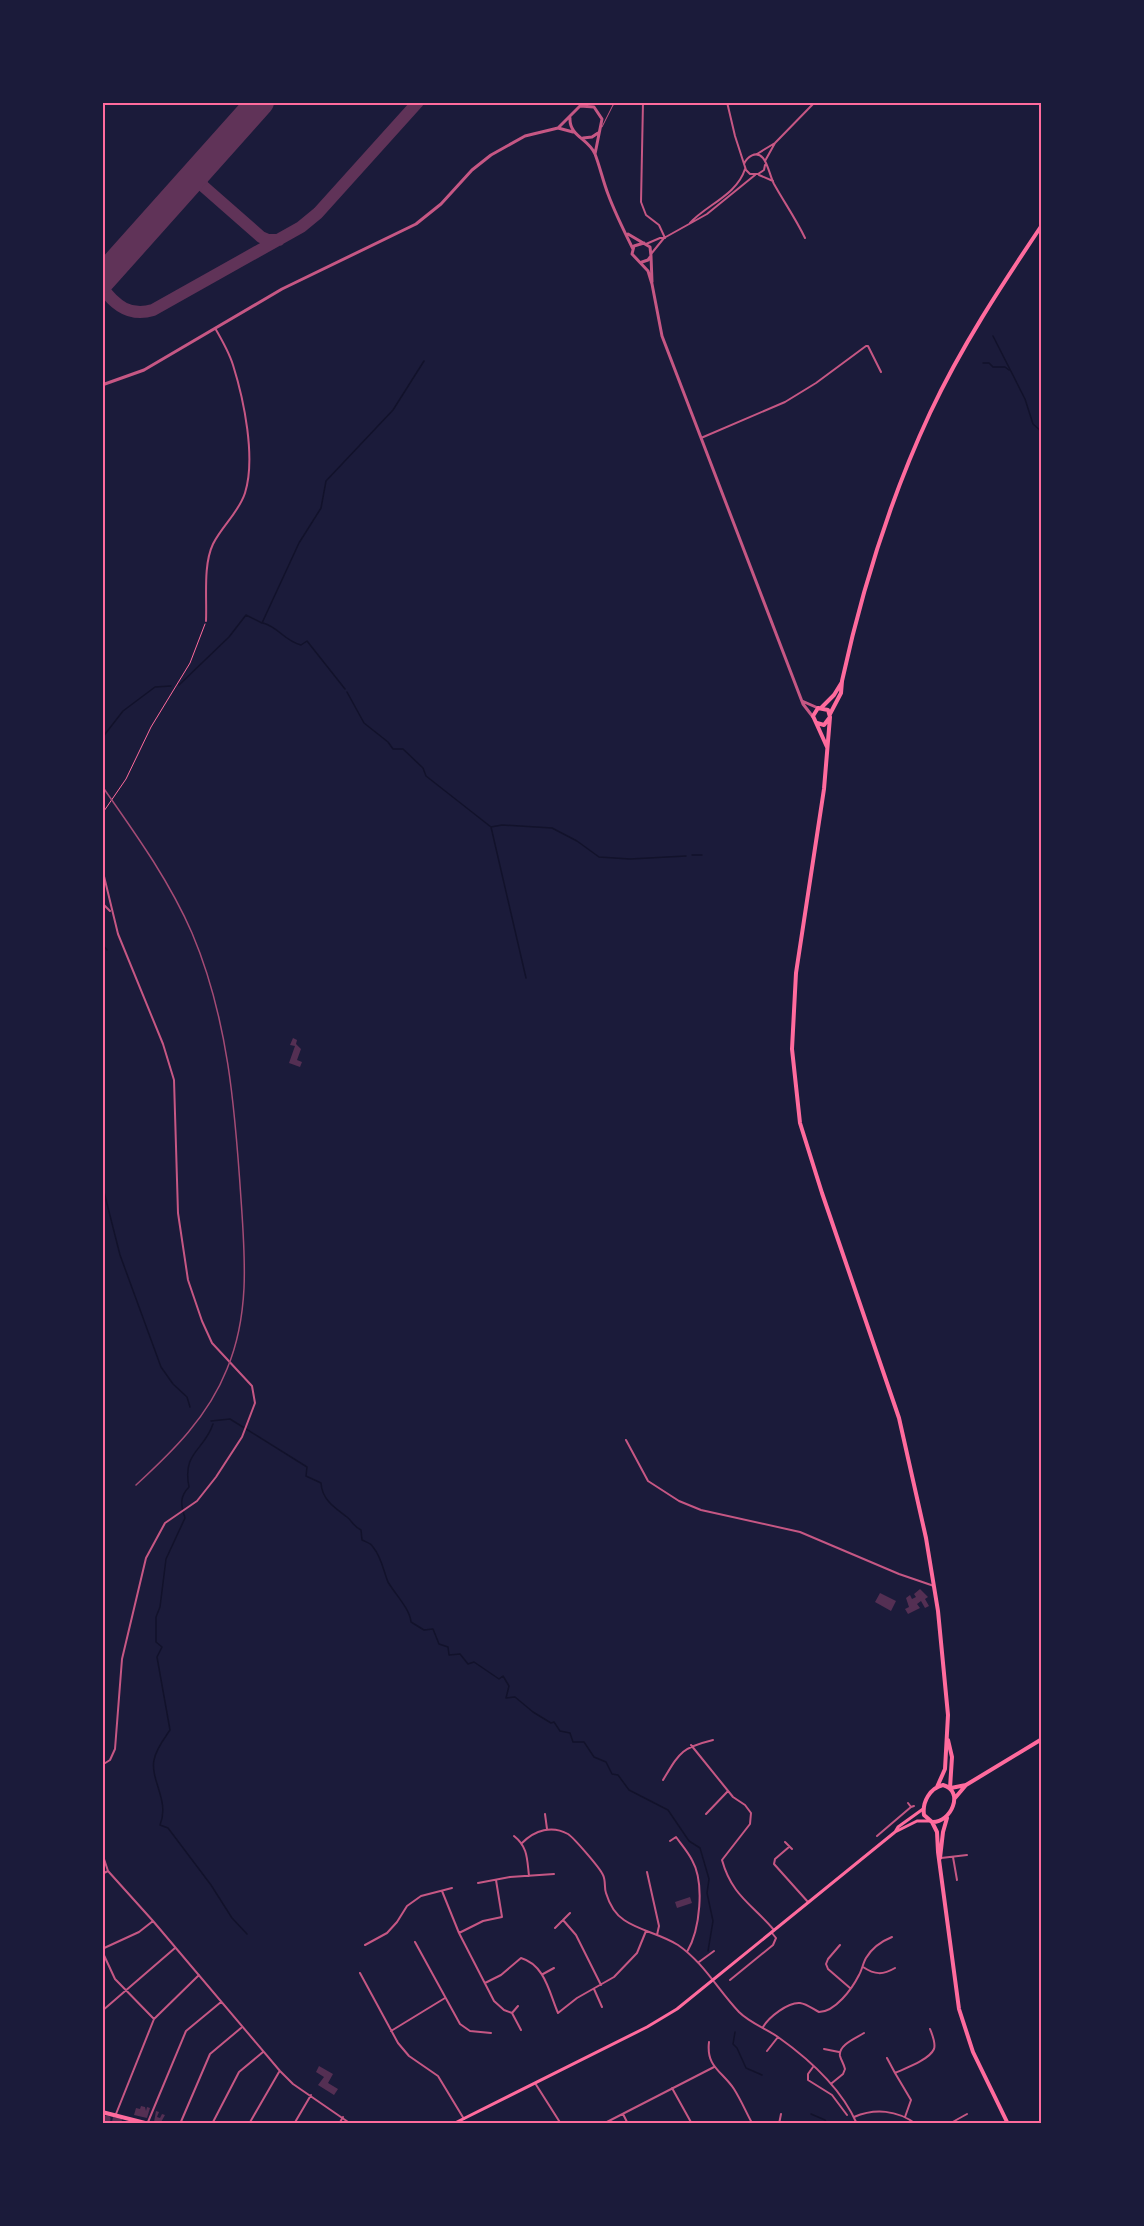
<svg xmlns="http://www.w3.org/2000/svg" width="1144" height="2226" viewBox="0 0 1144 2226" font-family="Ubuntu,sans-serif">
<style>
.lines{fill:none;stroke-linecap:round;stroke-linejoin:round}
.stream{stroke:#12122b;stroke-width:1.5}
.taxiway{stroke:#603358;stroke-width:12}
.runway{stroke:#603358;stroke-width:28}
.building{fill:#542f53}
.path{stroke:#ff6b9d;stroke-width:1}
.service{stroke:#c65784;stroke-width:1}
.minor{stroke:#c65784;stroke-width:2}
.tertiary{stroke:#c65784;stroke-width:3}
.secondary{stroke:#ff6b9d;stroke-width:3}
.primary{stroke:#ff6b9d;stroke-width:4}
.rail{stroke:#a44b75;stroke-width:1.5}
.neatline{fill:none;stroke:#ff6b9d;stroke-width:2}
</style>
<rect width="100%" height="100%" fill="#1b1b3a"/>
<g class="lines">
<path class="stream" d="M 993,336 L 1025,399 L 1033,424 L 1042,432
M 983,363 L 989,363 L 993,367 L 1005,367 L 1009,370
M 263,623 C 280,628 283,640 301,645 L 307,641 L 345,689
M 179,685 L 229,637 L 246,615 L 262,623 L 299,543 L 321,508 L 326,481 L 393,410 L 424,361
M 347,692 L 364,723 L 388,742 L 393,749 L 403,749 L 423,768 L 426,776 L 491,827 L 502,825 L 552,828 L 577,841 L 599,857 L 630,859 L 686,856
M 102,738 L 123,711 L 155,687 L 171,686
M 491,827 L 526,978
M 692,855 L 702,855
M 102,944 L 107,950
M 103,1188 L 120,1255 L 161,1367 L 173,1384 L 187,1397 L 190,1407
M 211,1421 L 230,1419 L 307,1467 L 306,1476 L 321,1483 C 322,1500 335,1508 347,1517 C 352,1521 354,1527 361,1530 L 362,1540 C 366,1542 371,1543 373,1547 C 382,1558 383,1570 388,1582 C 395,1594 410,1609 411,1622 L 424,1630 L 433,1629 L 439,1644 L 448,1647 L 449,1655 L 460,1654 L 468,1664 L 474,1662 L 499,1679 L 503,1676 L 509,1686 L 506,1698 L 515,1697 L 533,1712 L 551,1723 L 554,1722 L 560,1731 L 570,1733 L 573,1742 L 584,1742 L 594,1757 L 606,1762 L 612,1774 L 618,1775 L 629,1790 L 668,1810 L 689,1841 L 700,1848 L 709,1879 L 707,1893 L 713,1921 L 708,1951
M 213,1424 C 204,1451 182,1452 189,1487 C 179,1497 181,1506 185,1518 L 166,1559 L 160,1607 L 156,1617 L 156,1642 L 162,1647 L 157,1657 L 170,1730 C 164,1739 156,1749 154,1760 C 150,1780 170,1801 160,1825 L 168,1828 L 211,1885 L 232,1918 L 247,1934
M 735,2032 L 733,2044 L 737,2048 L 746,2068 L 762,2075
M 811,2114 L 825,2120 L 827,2124"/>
<path class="taxiway" d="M 202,167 L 199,177 L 203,186 L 261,237 L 268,240 L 279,240
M 102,281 L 106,275
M 102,287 C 115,306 131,317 153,310 L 301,227 L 318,213 L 418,102"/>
<path class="runway" d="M 102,279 L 260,102"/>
</g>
<path class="building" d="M 293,1038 L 297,1040 L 296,1044 L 301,1049 L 297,1060 L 302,1062 L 300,1067 L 289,1063 L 295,1046 L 290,1045 Z
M 920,1589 L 928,1597 L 925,1599 L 929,1606 L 925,1608 L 921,1601 L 917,1604 L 920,1608 L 908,1614 L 905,1609 L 909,1607 L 906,1598 L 910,1595 L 912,1599 L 916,1597 L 914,1594 Z
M 880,1593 L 896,1601 L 891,1611 L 875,1602 Z
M 690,1897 L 692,1903 L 677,1908 L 675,1902 Z
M 319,2066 L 333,2074 L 328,2083 L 338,2089 L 334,2095 L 318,2085 L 324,2077 L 316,2072 Z
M 141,2106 L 145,2107 L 146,2111 L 147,2107 L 150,2108 L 147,2118 L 134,2115 L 136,2108 L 140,2109 Z
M 156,2111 L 159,2112 L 157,2117 L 160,2118 L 162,2114 L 165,2115 L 160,2124 L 154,2122 Z
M103.5 2119a3.5 3.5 0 1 1 7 0a3.5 3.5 0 1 1-7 0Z
M 113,2117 L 122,2119 L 121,2124 L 112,2122 Z"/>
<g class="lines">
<path class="path" d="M 104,864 L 104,811 L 126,779 L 151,727 L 190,663 L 205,624
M 102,1488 L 102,1521"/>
<path class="service" d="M 602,127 L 613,105 L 618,102"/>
<path class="minor" d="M 643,102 L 641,202 L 646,215 L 659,225 L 665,238
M 727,102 L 735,136 L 746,170 L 750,174 L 758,174 L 764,170 L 765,165
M 757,154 L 775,143 L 815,102
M 765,161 L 775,143
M 744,164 C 747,157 756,150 763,158 C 768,164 770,176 774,184 C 784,202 796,219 805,238
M 759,175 L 773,181
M 690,223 C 706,205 737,195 745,169
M 646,244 L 660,238 L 664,238 L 707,214 L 755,175
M 651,254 L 664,238
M 701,438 L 785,402 L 816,383 L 866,346 L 868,346 L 881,372
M 206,621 C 207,597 203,565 213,544 C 222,526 239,512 245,493 C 256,458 244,400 233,365 C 229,352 222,340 215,328
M 102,868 L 118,934 L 163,1044 L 174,1080 L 178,1213 L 188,1280 L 202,1321 L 212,1343 L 252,1386 L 255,1403 L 242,1437 L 216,1477 L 197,1501 L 165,1523 L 146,1558 L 122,1659 L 115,1749 L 110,1760 L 102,1765
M 102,903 L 110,911
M 626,1440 L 648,1481 L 679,1501 L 701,1510 L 800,1532 L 899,1574 L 934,1586
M 691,1745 L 733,1797 L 745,1805 L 751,1813 L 750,1824 L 722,1860 C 732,1896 752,1904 774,1930
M 663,1780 C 680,1752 681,1748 713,1740
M 908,1803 L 911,1807 L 914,1806
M 545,1814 L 547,1829
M 706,1814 L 728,1791
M 514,1836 C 528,1847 527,1859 529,1876
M 877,1836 L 911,1807
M 670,1841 L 676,1837 C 681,1844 688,1852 692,1860 C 705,1883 700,1930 687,1952
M 785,1842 L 792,1849
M 522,1843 C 535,1830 552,1825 568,1834 C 574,1838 600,1868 603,1875 C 606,1881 604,1888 606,1893 C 609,1903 615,1914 624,1920 C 640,1931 661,1934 678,1945 C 704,1963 718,1990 739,2012 C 750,2023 765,2028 778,2037 C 809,2059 841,2087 857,2124
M 789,1847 L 775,1859 L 774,1864 L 808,1902
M 102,1853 L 108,1871 L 153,1921 L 280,2071 L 293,2084 L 351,2124
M 953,1857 L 957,1880
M 941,1858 L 967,1855
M 647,1872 L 659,1926 L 657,1935
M 102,1874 L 108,1871
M 478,1883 L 510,1877 L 554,1874
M 442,1891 L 459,1933 L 494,2001 L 504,2010 L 512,2013 L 521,2030
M 563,1920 L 576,1935 L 601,1985
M 555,1928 L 570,1913
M 459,1933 L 483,1921 L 502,1917 L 496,1880
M 415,1942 L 460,2024 L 470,2031 L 491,2033
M 365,1945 L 387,1933 L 397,1922 L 407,1906 L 421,1896 L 452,1888
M 840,1945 L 828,1959 L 826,1964 L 828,1969 L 850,1988
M 102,1949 L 139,1932 L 153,1921
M 102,1951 L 115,1979 L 154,2019
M 699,1962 L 714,1951
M 863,1967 C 875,1975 883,1975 895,1968
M 360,1973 L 398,2043 L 409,2056 L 438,2076 L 464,2119
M 543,1974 L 554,1968
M 730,1980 L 773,1945 L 776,1938 L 772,1933
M 485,1983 L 501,1975 L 521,1958 C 545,1965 549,1992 558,2013 L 577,1998 L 614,1977 L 637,1953 L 646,1931
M 594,1989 L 602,2007
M 102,2011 L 175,1948
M 512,2013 L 518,2006
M 763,2027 C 769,2017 788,2002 800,2003 C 807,2004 813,2009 819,2012 C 835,2012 852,1989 859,1975 C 862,1970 863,1963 866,1958 C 872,1948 882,1941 892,1937
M 391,2031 L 445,1998
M 709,2042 C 706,2067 722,2071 734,2089 C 741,2100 746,2112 752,2123
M 824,2049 L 839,2052
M 767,2051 L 778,2037
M 887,2058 L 895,2073
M 813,2067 L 808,2074 L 808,2080 L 832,2095 L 847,2115
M 535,2083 L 561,2124
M 832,2083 L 843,2074 L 845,2069 C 844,2064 841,2060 840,2056 C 838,2045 856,2038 864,2033
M 672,2088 L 692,2124
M 116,2114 L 154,2019 L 199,1975
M 623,2114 L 628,2124
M 854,2117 C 875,2108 897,2110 916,2124
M 905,2117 L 911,2100 L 895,2073 C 906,2068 929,2060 934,2049 C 936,2043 932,2034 930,2029
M 148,2122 L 186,2031 L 221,2002
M 180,2124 L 210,2054 L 241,2028
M 212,2124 L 239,2072 L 263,2052
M 249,2124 L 279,2072
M 294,2124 L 311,2095
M 339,2124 L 343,2117
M 603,2124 L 714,2067
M 779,2124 L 781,2114
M 949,2124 L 967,2114"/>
<path class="tertiary" d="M 570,118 C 569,136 589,139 595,154 C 600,167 603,181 608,194 C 615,213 624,231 633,249
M 558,128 L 573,132
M 583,138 L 592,137 L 598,133
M 628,234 L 650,247 L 651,256 L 648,260 L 642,262
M 644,243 L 634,246 L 632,254 L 648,271 L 652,284 L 662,336 L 803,704 L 813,717
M 651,256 L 652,282
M 102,385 L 144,370 L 282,289 L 416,224 L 441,204 L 472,170 L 491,155 L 525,136 L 558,128 L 580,106 L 594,107 L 602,119 L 595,154
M 802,701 L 818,708"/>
<path class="secondary" d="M 895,1832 L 917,1821 L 930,1821
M 453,2124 L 647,2027 L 677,2009 L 895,1832 L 898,1827 L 923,1809"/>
<path class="primary" d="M 821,708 L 834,695 L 842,682
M 830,714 L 841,693 L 842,681 C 862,589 890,499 930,413 C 961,347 1001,286 1042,225
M 830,717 L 824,789 L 796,973 L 792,1049 L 800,1123 L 822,1193 L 899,1418 L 926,1538 L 938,1611 L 948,1715 L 945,1769 L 937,1787
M 817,723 L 824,725 L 830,717 L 828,710 L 818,708 L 813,716 L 827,747
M 948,1740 L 952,1757 L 950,1788
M 943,1785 C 965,1791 951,1823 932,1822 L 924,1815 C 922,1802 930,1788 943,1785 Z
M 951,1788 L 966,1785
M 955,1798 L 966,1785 L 1042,1739
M 932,1822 L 937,1832 L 938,1852 L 959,2009 L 973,2052 L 1008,2124
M 940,1858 L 943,1832 L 947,1818
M 102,2112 L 149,2124"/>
<path class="rail" d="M 102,786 C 135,833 169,880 192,933 C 228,1018 235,1108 241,1199 C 245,1257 250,1314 227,1369 C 208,1417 173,1451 136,1485"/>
</g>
<rect width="1144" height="2226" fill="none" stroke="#1b1b3a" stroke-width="207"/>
<rect x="104" y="104" width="936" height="2018" class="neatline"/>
</svg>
